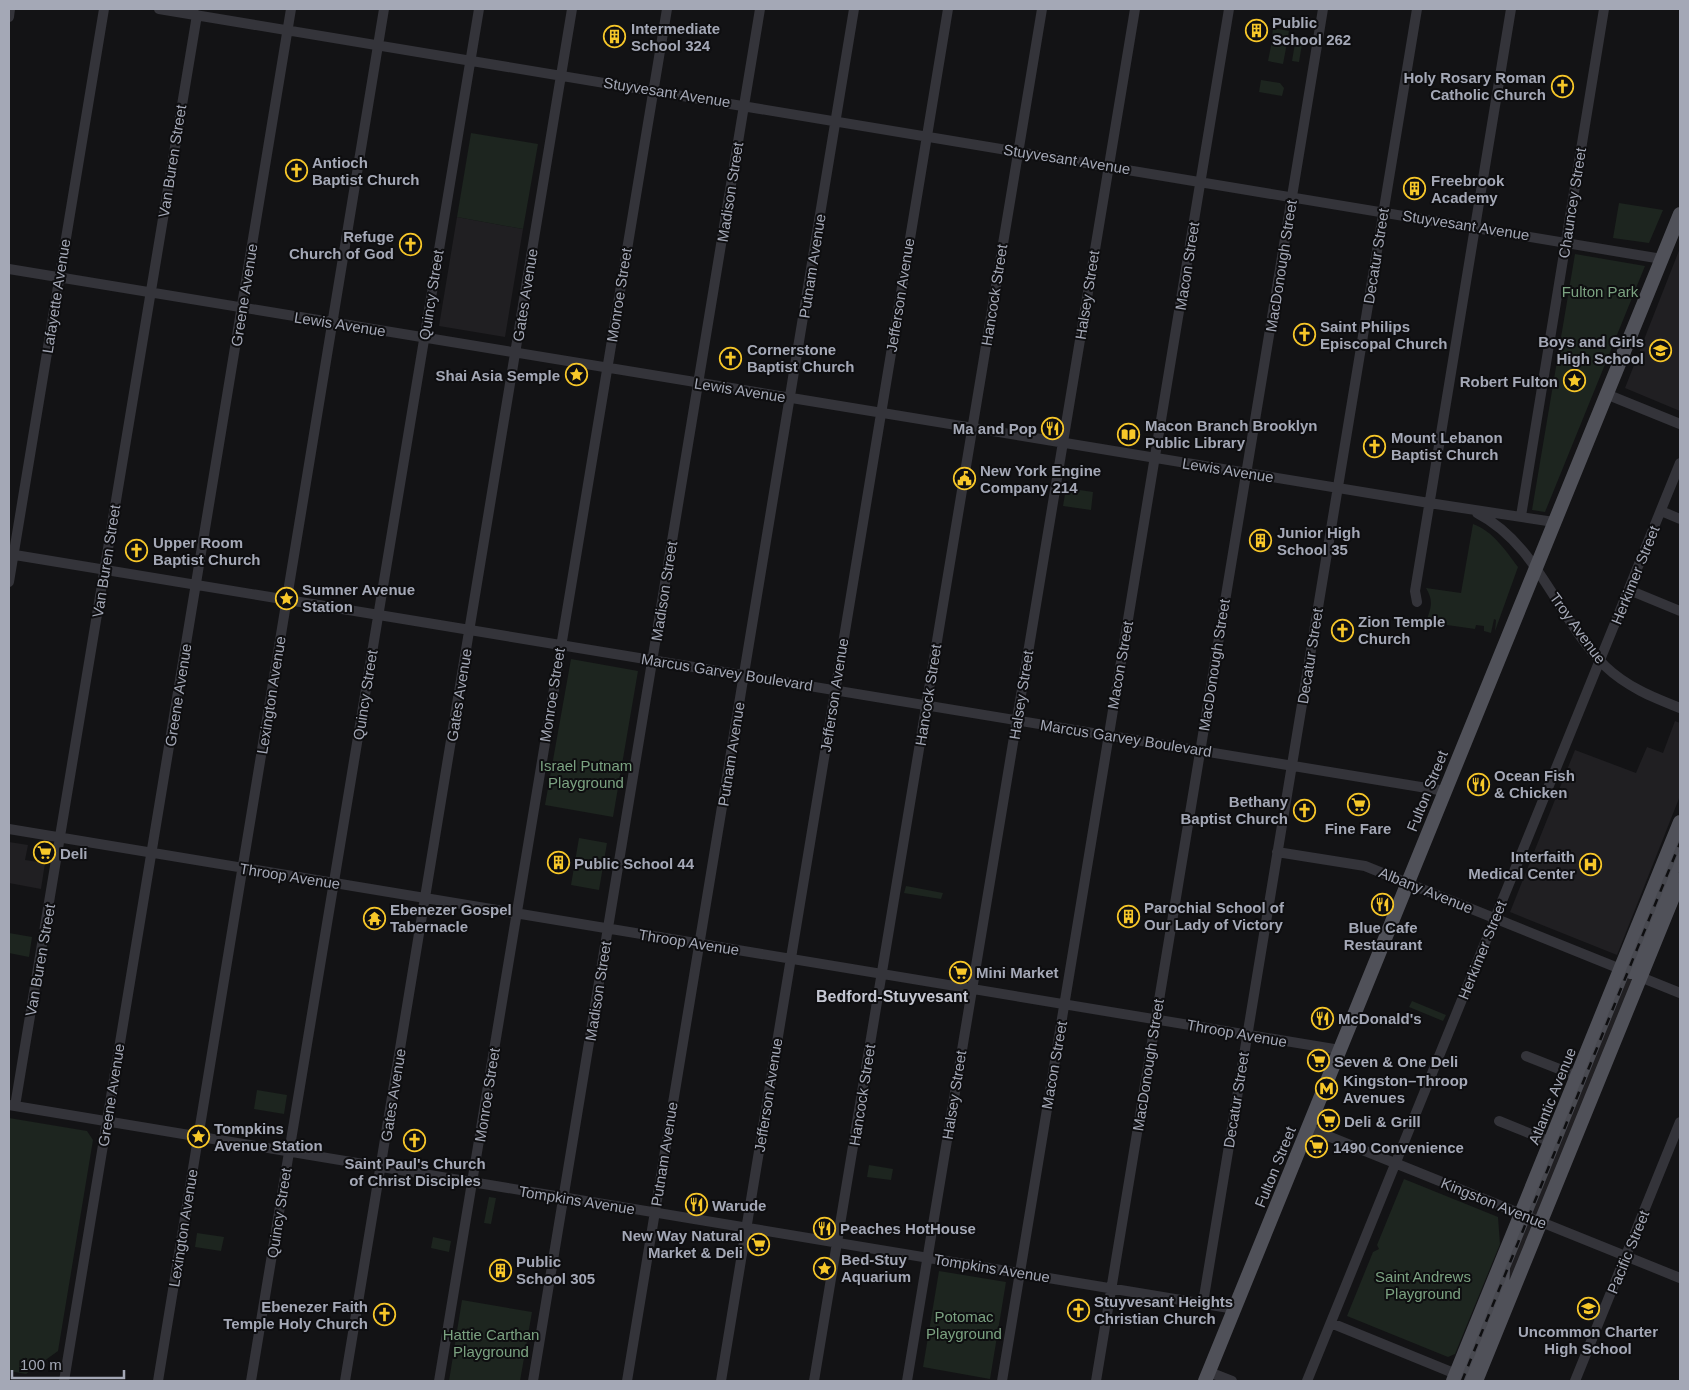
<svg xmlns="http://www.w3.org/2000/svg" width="1689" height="1390" viewBox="0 0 1689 1390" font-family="Helvetica,sans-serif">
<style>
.built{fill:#201f22}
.green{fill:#1d251f}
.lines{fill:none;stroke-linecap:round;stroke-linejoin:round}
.minor{stroke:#34343a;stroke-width:10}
.major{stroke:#505159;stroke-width:14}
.rail-casing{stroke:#494a51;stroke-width:4.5}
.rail{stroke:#0e0e10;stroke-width:2.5;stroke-dasharray:8;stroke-linecap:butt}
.labels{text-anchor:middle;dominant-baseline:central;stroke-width:4;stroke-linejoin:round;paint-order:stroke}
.poi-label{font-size:15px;font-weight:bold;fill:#a4a8b6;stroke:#0e0e10;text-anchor:start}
.street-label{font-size:15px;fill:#a4a8b6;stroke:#0e0e10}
.park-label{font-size:15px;fill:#7ba281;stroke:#0e0e10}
.neighbourhood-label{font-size:16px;font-weight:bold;fill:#c5c7d2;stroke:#0e0e10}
</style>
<rect width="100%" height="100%" fill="#131315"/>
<path class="built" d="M 457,217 L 523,229 L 505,337 L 439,326 Z
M 1680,248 L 1680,411 L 1625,388 Z
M 1675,721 L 1680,723 L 1680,796 L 1617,955 L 1510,912 L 1575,750 L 1636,773 L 1647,747 L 1663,753 Z
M 1680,837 L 1680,871 L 1489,1342 L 1459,1381 Z
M 9,842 L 28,845 L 25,860 L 45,863 L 41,889 L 9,883 Z"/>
<path class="green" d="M 1273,28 L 1289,31 L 1287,41 L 1272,38 Z
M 1296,37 L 1303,38 L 1299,62 L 1292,61 Z
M 1272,41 L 1287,43 L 1283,64 L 1268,61 Z
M 1261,80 L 1280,83 L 1284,88 L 1282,96 L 1259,92 Z
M 471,133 L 538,144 L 523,229 L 457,217 Z
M 1619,203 L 1663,210 L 1649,243 L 1613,238 Z
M 1575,254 L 1645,266 L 1545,512 L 1532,510 Z
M 1066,488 L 1093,492 L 1091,510 L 1063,506 Z
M 1473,524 C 1493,531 1506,551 1518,567 L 1495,631 L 1496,620 L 1494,619 L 1491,633 L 1484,631 L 1484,626 L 1476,625 L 1475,629 L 1426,622 C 1431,608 1434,601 1426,588 L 1461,593 Z
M 571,659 L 638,671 L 613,817 L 545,805 Z
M 579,838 L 607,843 L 599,890 L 571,885 Z
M 906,886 L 943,893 L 941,899 L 904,893 Z
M 9,933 L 32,937 L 29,957 L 9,953 Z
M 1412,1001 L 1446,1015 L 1443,1021 L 1409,1007 Z
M 257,1090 L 287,1095 L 284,1114 L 254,1109 Z
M 9,1118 L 87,1131 L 93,1140 L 58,1351 L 26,1374 L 9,1371 Z
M 869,1165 L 893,1169 L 891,1180 L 867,1177 Z
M 1404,1179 L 1498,1217 L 1500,1244 L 1455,1354 L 1448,1357 L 1347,1316 L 1373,1252 L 1379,1249 L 1377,1245 Z
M 489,1197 L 496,1198 L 491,1224 L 484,1223 Z
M 197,1233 L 224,1237 L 221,1251 L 195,1247 Z
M 433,1237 L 451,1241 L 449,1252 L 431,1248 Z
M 939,1271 L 1006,1282 L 990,1379 L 923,1367 Z
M 462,1300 L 532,1312 L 520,1381 L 449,1381 Z"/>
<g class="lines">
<path class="minor" d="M 159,9 L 1662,259
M 9,17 L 10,9
M 9,269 L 1429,503 L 1554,522
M 1606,394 L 1680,424
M 1661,511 L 1680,519
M 1477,513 C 1539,545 1557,618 1605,666 C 1627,687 1652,697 1680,708
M 1521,516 L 1604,9
M 9,554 L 1445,791
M 9,582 L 104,9
M 1629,590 L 1680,611
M 1417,602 L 1415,591 L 1511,9
M 9,829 L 1340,1050
M 1277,852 L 1365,866 L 1680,993
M 1526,1056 L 1577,1076
M 9,1105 L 1235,1309
M 15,1106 L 197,15
M 1499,1121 L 1551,1142
M 1308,1128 L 1680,1278
M 1203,1303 L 1417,9
M 1331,1323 L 1456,1374
M 1209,1372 L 1232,1381
M 64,1381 L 291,9
M 158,1381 L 384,9
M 251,1381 L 479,9
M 345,1381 L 572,9
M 439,1381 L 667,9
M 533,1381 L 760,9
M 627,1381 L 854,9
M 721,1381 L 948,9
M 814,1381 L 1042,9
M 907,1381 L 1135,9
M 1002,1381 L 1229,9
M 1096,1381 L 1323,9
M 1307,1381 L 1680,463
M 1575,1381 L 1680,1122"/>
<path class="major" d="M 1631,972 L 1680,851
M 1205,1381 L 1680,214
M 1453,1381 L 1680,822
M 1465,1381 L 1502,1290 L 1503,1269
M 1476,1381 L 1680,880"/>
<defs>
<path id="rail" d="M 1462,1381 L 1680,843"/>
</defs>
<use href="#rail" class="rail-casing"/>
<use href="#rail" class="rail"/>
</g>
<defs>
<symbol id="building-ring" viewBox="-11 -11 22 22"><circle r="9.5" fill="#0e0e10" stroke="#f7c729" stroke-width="1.5"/><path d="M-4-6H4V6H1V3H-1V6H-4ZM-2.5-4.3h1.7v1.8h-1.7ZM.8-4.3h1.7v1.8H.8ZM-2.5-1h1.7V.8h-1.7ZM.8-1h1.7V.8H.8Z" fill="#f7c729"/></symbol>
<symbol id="church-ring" viewBox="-11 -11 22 22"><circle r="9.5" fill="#0e0e10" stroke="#f7c729" stroke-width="1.5"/><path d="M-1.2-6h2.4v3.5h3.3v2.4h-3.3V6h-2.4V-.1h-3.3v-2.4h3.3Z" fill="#f7c729"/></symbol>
<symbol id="school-ring" viewBox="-11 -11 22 22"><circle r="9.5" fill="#0e0e10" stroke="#f7c729" stroke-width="1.5"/><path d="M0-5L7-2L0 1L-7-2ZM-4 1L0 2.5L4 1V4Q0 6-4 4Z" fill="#f7c729"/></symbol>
<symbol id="sight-ring" viewBox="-11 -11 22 22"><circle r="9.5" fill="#0e0e10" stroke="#f7c729" stroke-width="1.5"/><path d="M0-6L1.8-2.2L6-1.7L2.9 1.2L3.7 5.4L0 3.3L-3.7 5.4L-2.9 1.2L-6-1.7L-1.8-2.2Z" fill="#f7c729"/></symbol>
<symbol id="restaurant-ring" viewBox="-11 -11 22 22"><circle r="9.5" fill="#0e0e10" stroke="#f7c729" stroke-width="1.5"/><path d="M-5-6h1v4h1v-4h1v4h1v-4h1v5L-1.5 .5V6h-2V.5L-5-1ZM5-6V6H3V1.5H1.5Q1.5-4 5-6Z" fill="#f7c729"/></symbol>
<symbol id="library-ring" viewBox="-11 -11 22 22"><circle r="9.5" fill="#0e0e10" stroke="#f7c729" stroke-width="1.5"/><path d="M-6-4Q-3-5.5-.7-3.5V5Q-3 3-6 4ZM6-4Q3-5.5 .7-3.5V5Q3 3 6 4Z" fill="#f7c729"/></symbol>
<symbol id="civic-ring" viewBox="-11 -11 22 22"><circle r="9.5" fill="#0e0e10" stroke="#f7c729" stroke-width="1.5"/><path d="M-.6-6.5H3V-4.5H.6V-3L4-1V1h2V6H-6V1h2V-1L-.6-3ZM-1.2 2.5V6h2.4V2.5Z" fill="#f7c729"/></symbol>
<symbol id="supermarket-ring" viewBox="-11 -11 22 22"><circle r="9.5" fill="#0e0e10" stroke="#f7c729" stroke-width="1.5"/><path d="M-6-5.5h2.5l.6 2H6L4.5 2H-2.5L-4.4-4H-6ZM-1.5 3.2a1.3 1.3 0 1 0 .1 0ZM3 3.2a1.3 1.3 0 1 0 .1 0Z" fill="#f7c729"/></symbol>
<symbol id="hospital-ring" viewBox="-11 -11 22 22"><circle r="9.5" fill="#0e0e10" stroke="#f7c729" stroke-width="1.5"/><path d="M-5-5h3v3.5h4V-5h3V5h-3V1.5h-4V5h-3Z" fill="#f7c729"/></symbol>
<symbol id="temple-ring" viewBox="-11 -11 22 22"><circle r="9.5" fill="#0e0e10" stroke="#f7c729" stroke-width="1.5"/><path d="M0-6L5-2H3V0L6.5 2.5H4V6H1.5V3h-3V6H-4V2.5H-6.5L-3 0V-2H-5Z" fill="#f7c729"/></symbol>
<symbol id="metro-ring" viewBox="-11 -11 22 22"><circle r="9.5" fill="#0e0e10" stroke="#f7c729" stroke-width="1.5"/><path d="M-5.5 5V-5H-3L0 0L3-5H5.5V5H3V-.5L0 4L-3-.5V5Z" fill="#f7c729"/></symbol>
</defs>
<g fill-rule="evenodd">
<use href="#building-ring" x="1244" y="18" width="25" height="25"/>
<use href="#building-ring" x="602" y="24" width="25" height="25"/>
<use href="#church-ring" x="1550" y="74" width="25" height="25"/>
<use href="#church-ring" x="284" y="158" width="25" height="25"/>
<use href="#building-ring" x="1402" y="176" width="25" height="25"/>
<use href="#church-ring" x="398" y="232" width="25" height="25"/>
<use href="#church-ring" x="1292" y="322" width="25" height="25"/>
<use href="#school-ring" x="1648" y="338" width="25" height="25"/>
<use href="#church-ring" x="718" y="346" width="25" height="25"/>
<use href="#sight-ring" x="564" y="362" width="25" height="25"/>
<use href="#sight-ring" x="1562" y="368" width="25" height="25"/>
<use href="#restaurant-ring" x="1040" y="416" width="25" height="25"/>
<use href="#library-ring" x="1116" y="422" width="25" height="25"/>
<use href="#church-ring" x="1362" y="434" width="25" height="25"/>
<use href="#civic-ring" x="952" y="466" width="25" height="25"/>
<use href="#building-ring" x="1248" y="528" width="25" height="25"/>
<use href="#church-ring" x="124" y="538" width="25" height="25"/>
<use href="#sight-ring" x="274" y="586" width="25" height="25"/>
<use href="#church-ring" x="1330" y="618" width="25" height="25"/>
<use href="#restaurant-ring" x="1466" y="772" width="25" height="25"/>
<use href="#supermarket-ring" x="1346" y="792" width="25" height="25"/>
<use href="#church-ring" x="1292" y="798" width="25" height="25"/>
<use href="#supermarket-ring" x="32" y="840" width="25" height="25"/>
<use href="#building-ring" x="546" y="850" width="25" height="25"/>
<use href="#hospital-ring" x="1578" y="852" width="25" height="25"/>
<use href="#restaurant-ring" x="1370" y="892" width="25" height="25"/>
<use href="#building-ring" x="1116" y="904" width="25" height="25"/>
<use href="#temple-ring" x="362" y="906" width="25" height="25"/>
<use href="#supermarket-ring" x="948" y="960" width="25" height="25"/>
<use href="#restaurant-ring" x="1310" y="1006" width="25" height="25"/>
<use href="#supermarket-ring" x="1306" y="1048" width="25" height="25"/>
<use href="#metro-ring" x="1314" y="1076" width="25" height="25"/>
<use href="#supermarket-ring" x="1316" y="1108" width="25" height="25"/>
<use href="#sight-ring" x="186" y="1124" width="25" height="25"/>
<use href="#church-ring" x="402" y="1128" width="25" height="25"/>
<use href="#supermarket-ring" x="1304" y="1134" width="25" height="25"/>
<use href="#restaurant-ring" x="684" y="1192" width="25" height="25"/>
<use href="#restaurant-ring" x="812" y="1216" width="25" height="25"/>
<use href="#supermarket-ring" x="746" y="1232" width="25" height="25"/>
<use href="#sight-ring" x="812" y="1256" width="25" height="25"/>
<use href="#building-ring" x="488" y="1258" width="25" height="25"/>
<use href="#school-ring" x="1576" y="1296" width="25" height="25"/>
<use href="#church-ring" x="1066" y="1298" width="25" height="25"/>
<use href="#church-ring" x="372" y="1302" width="25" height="25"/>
</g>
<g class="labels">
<g class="poi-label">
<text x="1272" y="22">Public<tspan x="1272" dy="17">School 262</tspan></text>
<text x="631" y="28">Intermediate<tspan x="631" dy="17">School 324</tspan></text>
<text x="1546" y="77" text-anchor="end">Holy Rosary Roman<tspan x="1546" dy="17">Catholic Church</tspan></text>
<text x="312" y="162">Antioch<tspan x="312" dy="17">Baptist Church</tspan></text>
<text x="1431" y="180">Freebrook<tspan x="1431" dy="17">Academy</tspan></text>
<text x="394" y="236" text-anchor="end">Refuge<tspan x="394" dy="17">Church of God</tspan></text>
<text x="1320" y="326">Saint Philips<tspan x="1320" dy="17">Episcopal Church</tspan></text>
<text x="1644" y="341" text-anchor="end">Boys and Girls<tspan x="1644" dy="17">High School</tspan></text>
<text x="747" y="349">Cornerstone<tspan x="747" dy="17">Baptist Church</tspan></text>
<text x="560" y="375" text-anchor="end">Shai Asia Semple</text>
<text x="1558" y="381" text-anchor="end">Robert Fulton</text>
<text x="1145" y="425">Macon Branch Brooklyn<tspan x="1145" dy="17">Public Library</tspan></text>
<text x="1037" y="428" text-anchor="end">Ma and Pop</text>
<text x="1391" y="437">Mount Lebanon<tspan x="1391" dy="17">Baptist Church</tspan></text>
<text x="980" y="470">New York Engine<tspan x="980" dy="17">Company 214</tspan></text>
<text x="1277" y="532">Junior High<tspan x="1277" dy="17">School 35</tspan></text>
<text x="153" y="542">Upper Room<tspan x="153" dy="17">Baptist Church</tspan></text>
<text x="302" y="589">Sumner Avenue<tspan x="302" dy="17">Station</tspan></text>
<text x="1358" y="621">Zion Temple<tspan x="1358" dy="17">Church</tspan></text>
<text x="1494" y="775">Ocean Fish<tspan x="1494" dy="17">&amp; Chicken</tspan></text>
<text x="1288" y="801" text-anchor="end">Bethany<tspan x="1288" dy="17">Baptist Church</tspan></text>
<text x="1358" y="828" text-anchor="middle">Fine Fare</text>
<text x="60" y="853">Deli</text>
<text x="1575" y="856" text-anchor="end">Interfaith<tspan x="1575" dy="17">Medical Center</tspan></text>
<text x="574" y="863">Public School 44</text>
<text x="1144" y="907">Parochial School of<tspan x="1144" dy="17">Our Lady of Victory</tspan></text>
<text x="390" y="909">Ebenezer Gospel<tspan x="390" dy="17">Tabernacle</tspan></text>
<text x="1383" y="927" text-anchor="middle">Blue Cafe<tspan x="1383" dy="17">Restaurant</tspan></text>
<text x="976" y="972">Mini Market</text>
<text x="1338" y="1018">McDonald's</text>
<text x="1334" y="1061">Seven &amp; One Deli</text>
<text x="1343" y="1080">Kingston–Throop<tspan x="1343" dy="17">Avenues</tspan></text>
<text x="1344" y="1121">Deli &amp; Grill</text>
<text x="214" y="1128">Tompkins<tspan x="214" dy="17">Avenue Station</tspan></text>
<text x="1333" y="1147">1490 Convenience</text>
<text x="415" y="1163" text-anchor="middle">Saint Paul's Church<tspan x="415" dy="17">of Christ Disciples</tspan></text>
<text x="712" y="1205">Warude</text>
<text x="840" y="1228">Peaches HotHouse</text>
<text x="743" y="1235" text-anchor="end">New Way Natural<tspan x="743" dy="17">Market &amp; Deli</tspan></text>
<text x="841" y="1259">Bed-Stuy<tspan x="841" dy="17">Aquarium</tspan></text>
<text x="516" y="1261">Public<tspan x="516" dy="17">School 305</tspan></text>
<text x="1094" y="1301">Stuyvesant Heights<tspan x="1094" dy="17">Christian Church</tspan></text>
<text x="368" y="1306" text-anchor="end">Ebenezer Faith<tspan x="368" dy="17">Temple Holy Church</tspan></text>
<text x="1588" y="1331" text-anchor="middle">Uncommon Charter<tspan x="1588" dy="17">High School</tspan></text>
</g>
<g class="street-label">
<text transform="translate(667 92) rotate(9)">Stuyvesant Avenue</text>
<text transform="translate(1067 159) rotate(9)">Stuyvesant Avenue</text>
<text transform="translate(172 161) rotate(-81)">Van Buren Street</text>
<text transform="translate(730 192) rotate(-81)">Madison Street</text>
<text transform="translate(1572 203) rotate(-81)">Chauncey Street</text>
<text transform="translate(1466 225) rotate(9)">Stuyvesant Avenue</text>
<text transform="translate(1376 256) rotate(-81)">Decatur Street</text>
<text transform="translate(812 266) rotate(-81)">Putnam Avenue</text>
<text transform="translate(1187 266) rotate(-81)">Macon Street</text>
<text transform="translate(1281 266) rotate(-81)">MacDonough Street</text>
<text transform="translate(244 295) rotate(-81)">Greene Avenue</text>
<text transform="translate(431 295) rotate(-81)">Quincy Street</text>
<text transform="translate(525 295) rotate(-81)">Gates Avenue</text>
<text transform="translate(619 295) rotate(-81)">Monroe Street</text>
<text transform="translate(900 295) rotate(-81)">Jefferson Avenue</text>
<text transform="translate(994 295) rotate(-81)">Hancock Street</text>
<text transform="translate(1087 295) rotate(-81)">Halsey Street</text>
<text transform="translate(56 296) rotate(-81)">Lafayette Avenue</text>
<text transform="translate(340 324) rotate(9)">Lewis Avenue</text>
<text transform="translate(740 390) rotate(9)">Lewis Avenue</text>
<text transform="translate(1228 470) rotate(9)">Lewis Avenue</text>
<text transform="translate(106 561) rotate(-81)">Van Buren Street</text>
<text transform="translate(1635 575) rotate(-68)">Herkimer Street</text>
<text transform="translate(664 591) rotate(-81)">Madison Street</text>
<text transform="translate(1578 628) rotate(54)">Troy Avenue</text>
<text transform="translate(1310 656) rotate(-81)">Decatur Street</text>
<text transform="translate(1120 665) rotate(-80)">Macon Street</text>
<text transform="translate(1214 665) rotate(-81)">MacDonough Street</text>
<text transform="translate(727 672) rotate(9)">Marcus Garvey Boulevard</text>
<text transform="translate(178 695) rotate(-81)">Greene Avenue</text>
<text transform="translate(271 695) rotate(-81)">Lexington Avenue</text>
<text transform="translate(365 695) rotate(-81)">Quincy Street</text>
<text transform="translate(459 695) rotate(-81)">Gates Avenue</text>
<text transform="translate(552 695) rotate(-81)">Monroe Street</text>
<text transform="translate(834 695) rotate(-81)">Jefferson Avenue</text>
<text transform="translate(928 695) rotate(-81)">Hancock Street</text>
<text transform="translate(1021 695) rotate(-81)">Halsey Street</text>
<text transform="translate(1126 738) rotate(9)">Marcus Garvey Boulevard</text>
<text transform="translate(731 754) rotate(-81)">Putnam Avenue</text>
<text transform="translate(1427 791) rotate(-68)">Fulton Street</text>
<text transform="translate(290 876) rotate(9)">Throop Avenue</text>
<text transform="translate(1426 890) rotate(22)">Albany Avenue</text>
<text transform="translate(689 942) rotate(9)">Throop Avenue</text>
<text transform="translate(1482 950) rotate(-68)">Herkimer Street</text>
<text transform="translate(40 960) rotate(-80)">Van Buren Street</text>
<text transform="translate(598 991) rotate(-81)">Madison Street</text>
<text transform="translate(1237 1033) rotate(10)">Throop Avenue</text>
<text transform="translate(1054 1065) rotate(-80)">Macon Street</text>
<text transform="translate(1148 1065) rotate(-81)">MacDonough Street</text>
<text transform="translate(111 1095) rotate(-81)">Greene Avenue</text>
<text transform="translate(393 1095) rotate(-81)">Gates Avenue</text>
<text transform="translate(487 1095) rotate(-81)">Monroe Street</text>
<text transform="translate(768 1095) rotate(-81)">Jefferson Avenue</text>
<text transform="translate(862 1095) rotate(-81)">Hancock Street</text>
<text transform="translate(954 1095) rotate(-81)">Halsey Street</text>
<text transform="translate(1552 1096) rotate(-68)">Atlantic Avenue</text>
<text transform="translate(1236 1100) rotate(-81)">Decatur Street</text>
<text transform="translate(664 1154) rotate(-81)">Putnam Avenue</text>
<text transform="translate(1275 1167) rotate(-68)">Fulton Street</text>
<text transform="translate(577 1200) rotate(9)">Tompkins Avenue</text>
<text transform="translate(1494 1203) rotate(22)">Kingston Avenue</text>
<text transform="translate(279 1213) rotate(-81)">Quincy Street</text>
<text transform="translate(183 1228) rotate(-81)">Lexington Avenue</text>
<text transform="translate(1628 1252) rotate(-68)">Pacific Street</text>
<text transform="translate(992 1268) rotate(9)">Tompkins Avenue</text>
</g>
<g class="park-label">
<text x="1600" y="291">Fulton Park</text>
<text x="586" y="765">Israel Putnam<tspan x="586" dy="17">Playground</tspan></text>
<text x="1423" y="1276">Saint Andrews<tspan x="1423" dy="17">Playground</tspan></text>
<text x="964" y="1316">Potomac<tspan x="964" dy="17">Playground</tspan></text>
<text x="491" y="1334">Hattie Carthan<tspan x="491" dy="17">Playground</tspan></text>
</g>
<g class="neighbourhood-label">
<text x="892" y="996">Bedford-Stuyvesant</text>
</g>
</g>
<rect width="1689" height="1390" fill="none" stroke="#a4a8b6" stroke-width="20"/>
<path d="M12 1370v8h112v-8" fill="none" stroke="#a4a8b6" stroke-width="2.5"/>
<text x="20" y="1370" font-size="15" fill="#a4a8b6" stroke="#0e0e10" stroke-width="4" paint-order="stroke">100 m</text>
</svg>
